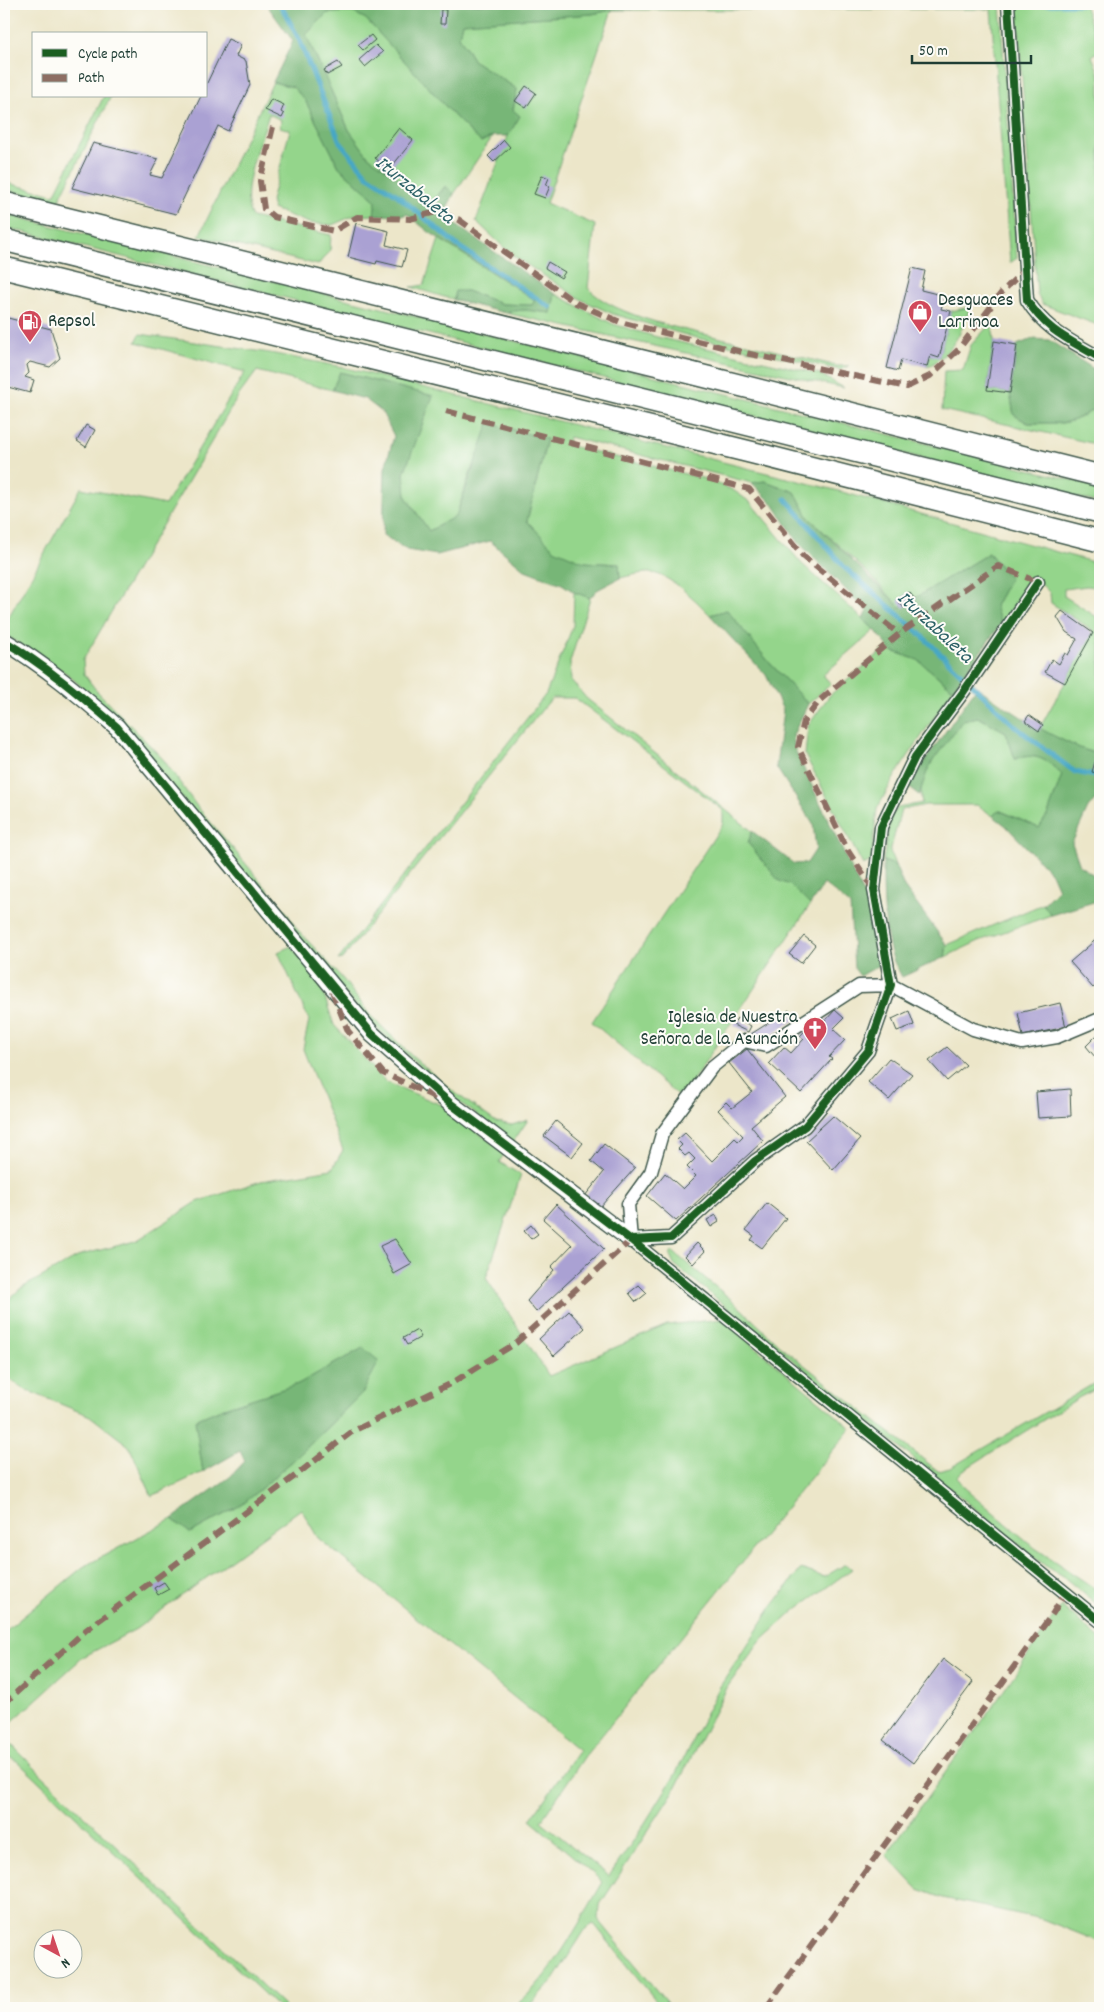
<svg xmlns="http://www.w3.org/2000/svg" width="1104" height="2012" viewBox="0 0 1104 2012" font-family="Dekko,sans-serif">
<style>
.green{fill:#94d58b;stroke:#5a8960}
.forest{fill:#77b677;stroke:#4b7a56}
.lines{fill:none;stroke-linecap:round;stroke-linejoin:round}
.stream{stroke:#46a7c5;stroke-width:5}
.building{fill:#aaa1d3}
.minor-casing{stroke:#3e564a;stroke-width:15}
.tertiary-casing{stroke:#3e564a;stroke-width:19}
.trunk-casing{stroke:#3e564a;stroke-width:24}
.minor{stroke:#fff;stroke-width:12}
.tertiary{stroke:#fff;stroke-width:16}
.trunk{stroke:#fff;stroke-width:21}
.quiet{stroke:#8d6e63;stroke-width:6;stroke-dasharray:12 6;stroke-linecap:butt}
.cycleway-casing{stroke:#fdfcf7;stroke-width:11}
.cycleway{stroke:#1b5e20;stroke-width:8}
.labels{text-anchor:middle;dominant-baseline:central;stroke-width:4;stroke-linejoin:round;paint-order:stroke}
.poi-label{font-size:19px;fill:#1f3d34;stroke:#fdfcf7;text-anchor:start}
.water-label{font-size:20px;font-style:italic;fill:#2d6267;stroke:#fdfcf7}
</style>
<rect width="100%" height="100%" fill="#fdfcf7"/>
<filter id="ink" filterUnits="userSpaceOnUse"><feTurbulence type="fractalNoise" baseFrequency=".02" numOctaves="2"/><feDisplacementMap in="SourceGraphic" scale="10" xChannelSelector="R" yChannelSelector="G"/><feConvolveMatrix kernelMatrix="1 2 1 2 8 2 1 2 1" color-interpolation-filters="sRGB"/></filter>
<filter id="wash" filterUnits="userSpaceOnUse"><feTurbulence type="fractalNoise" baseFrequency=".0096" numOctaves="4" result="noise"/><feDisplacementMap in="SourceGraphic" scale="20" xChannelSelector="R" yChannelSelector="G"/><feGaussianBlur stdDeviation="1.12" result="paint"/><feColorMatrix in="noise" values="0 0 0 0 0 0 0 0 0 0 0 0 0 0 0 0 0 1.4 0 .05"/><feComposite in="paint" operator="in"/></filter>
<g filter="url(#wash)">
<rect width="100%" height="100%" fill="#ece6c9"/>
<path class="green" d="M 631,4 L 1000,4 L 1017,258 L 1010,263 L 991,9 L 632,10 Z
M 1017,4 L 1084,4 L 1100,50 L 1092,56 L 1100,76 L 1100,326 L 1042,304 L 1037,294 Z
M 612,10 L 546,203 L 595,225 L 588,288 C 614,317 691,331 730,340 C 765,348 801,357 837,366 L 849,366 L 840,370 L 693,337 L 613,314 L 582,300 L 512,255 L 476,221 L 508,136 L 520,116 L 513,111 L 517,89 L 474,61 L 459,36 L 462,23 L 592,14 Z
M 353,12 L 366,19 L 459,121 L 481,142 L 493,136 L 454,194 L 445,186 L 432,203 L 368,156 L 349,130 L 306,35 L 327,13 Z
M 273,82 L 293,87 L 305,100 L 339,167 L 376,201 L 374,215 L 353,216 L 332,225 L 309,223 L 273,209 L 271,201 L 290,130 L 280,127 L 281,120 L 269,114 C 261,141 238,192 252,217 L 331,235 L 330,250 L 318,265 L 199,236 Z
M 104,96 L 111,96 L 58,202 L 4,189 L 4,182 L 54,195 Z
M 4,214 L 1100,487 L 1100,503 L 4,227 Z
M 439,239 L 535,300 L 532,305 L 502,304 L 467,291 L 455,292 L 454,300 L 411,287 L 424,285 Z
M 555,294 L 613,324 L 657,337 L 820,374 L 844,388 L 501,312 L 525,310 L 551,313 Z
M 970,307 C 962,332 951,355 927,367 L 930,355 L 939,357 L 951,311 Z
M 992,322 L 994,341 L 987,390 L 1010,393 L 1014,415 L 1028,423 L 1062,423 L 1075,420 L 1100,406 L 1100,445 L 942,410 L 944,371 L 963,370 L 971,345 Z
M 140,334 L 270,353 L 342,367 L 835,490 L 1100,564 L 1100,588 L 1087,586 L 1064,589 L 1064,596 L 1100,619 L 1100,755 L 1079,748 L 1039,729 L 1094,631 L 1051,603 L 1050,593 L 1034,577 L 1001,624 L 995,606 L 1010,578 L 989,553 L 900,607 L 870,575 L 809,518 L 795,492 L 765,481 L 752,483 L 569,437 L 567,445 L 706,479 L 733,490 L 750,502 L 802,564 L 875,630 L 823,675 L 831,684 L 808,704 L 768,661 L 727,610 L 710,615 C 698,602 670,575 652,573 C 642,572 629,576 620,578 L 619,564 L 584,562 L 553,549 L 527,521 L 547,439 L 473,465 L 456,516 L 429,531 L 406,497 L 404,473 L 433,396 L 340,372 L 332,390 L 257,371 L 239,395 L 83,660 L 84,674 L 96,690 L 163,759 L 196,805 L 285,910 L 297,929 L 343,979 L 370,1015 L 414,1058 L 454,1092 L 496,1122 L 512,1125 L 528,1120 L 513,1142 L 454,1098 L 367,1019 L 112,714 L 66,673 L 4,634 L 4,618 L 8,618 L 81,488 L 165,505 L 245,372 L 136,342 Z
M 574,592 L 590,598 L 570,662 L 571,680 L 586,698 L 752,831 L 748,843 L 779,880 L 790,885 L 810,905 L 681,1098 L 592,1022 L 723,824 L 723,810 L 575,698 L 552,698 L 541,711 L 342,959 L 338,960 L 546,694 L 573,626 Z
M 888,646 L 892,651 L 918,660 L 953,689 L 895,776 L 877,809 L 871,861 L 863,865 L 805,755 L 808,726 L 829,696 Z
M 978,717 L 1006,732 L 1015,759 C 1037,752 1047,760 1062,775 L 1048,814 L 1039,828 L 999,810 L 993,816 L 977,805 L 926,805 L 901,810 L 890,852 L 895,865 L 883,861 L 891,815 L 898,808 L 922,803 C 914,777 948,740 963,720 Z
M 1043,904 L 1051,915 L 979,941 L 945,957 L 947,945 Z
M 291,946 L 320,983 L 334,1025 L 386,1082 L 444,1106 L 505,1153 L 499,1162 L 521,1175 L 486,1278 L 549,1376 L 667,1325 L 722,1319 L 851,1428 L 585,1756 L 541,1821 L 609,1876 L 636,1837 L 675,1775 L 719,1688 L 774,1604 L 801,1569 L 824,1577 L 846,1564 L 852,1569 L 798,1608 L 760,1642 L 728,1686 L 674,1791 L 599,1906 L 598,1919 L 671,2008 L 662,2008 L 594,1924 L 587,1927 L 553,1980 L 527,2008 L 512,2008 C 549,1982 580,1921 603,1882 L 530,1820 L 579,1750 L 318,1538 L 301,1509 L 136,1629 L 83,1657 L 4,1729 L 4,1634 L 9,1628 L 83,1567 L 172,1519 L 190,1533 L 243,1504 L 296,1458 L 363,1392 L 363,1348 L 298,1384 L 221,1409 L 195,1420 L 203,1472 L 152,1496 L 129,1446 L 90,1416 L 26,1390 L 4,1376 L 4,1304 L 20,1289 L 81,1255 L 136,1241 L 197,1202 L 261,1181 L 332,1169 L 343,1150 L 303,1049 L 309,1020 L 278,952 Z
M 672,1251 L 733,1301 L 779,1345 L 938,1471 L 950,1468 L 1100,1380 L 1100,1387 L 1080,1397 L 962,1471 L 957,1477 L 965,1488 L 1035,1548 L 1100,1592 L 1100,1607 L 1065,1578 L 1048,1568 L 674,1264 L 670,1255 Z
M 1061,1606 L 1100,1639 L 1100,1942 L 1042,1919 L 943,1898 L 918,1889 L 886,1855 L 996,1702 Z
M 4,1737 L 42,1775 L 286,2008 L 279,2008 L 17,1761 L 4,1755 Z"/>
<path class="forest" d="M 266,4 L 631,4 L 632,10 L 612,10 L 592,14 L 462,23 L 459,36 L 474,61 L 517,89 L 513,110 L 520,116 L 508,136 L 493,136 L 481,142 L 459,121 L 366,19 L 352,12 L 327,13 L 306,35 L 349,130 L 368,156 L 432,202 L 446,186 L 454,194 L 443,216 L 555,294 L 551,313 L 525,310 L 501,312 L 454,300 L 455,291 L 467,291 L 502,304 L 532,305 L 535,300 L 429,232 L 407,214 L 401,216 L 374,215 L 376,201 L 339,167 L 305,100 L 293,87 L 273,82 L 293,41 Z
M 1032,339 L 1049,340 L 1100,373 L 1100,406 L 1075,420 L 1062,423 L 1028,423 L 1014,415 L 1010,393 L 1017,345 Z
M 340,372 L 433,396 L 404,473 L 406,497 L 429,531 L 456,516 L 489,423 L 547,439 L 527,521 L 554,549 L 584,562 L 619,564 L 620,578 L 597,590 L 590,598 L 574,592 L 562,584 L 525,570 L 490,541 L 437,555 L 407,550 L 383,535 L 385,468 L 394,436 L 382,412 L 365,399 L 332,390 Z
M 765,481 L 795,492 L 809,518 L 900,607 L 989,553 L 1010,578 L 995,606 L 1001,624 L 953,689 L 918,660 L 892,651 L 875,630 L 863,619 L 867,611 L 799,543 L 773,504 L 752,483 Z
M 727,610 L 768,661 L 808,704 L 793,735 L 795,750 L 867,902 L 880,965 L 860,976 L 854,968 L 850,905 L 824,884 L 810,905 L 790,885 L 779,881 L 748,843 L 752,831 L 794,864 L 807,863 L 816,849 L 813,824 L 776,767 L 783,710 L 766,675 L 710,615 Z
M 977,687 C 1016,714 1054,741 1100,755 L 1100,794 L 1088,808 L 1072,843 L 1080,866 L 1100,879 L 1100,900 L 1051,915 L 1043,904 L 1058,889 L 1051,873 L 1005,825 L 993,816 L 998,810 L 1039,828 L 1048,814 L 1062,775 C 1047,760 1037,752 1015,759 L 1006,732 L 978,717 L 963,720 L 929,766 L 919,795 L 907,786 Z
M 883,861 L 895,865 L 904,887 L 947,945 L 945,957 L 902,977 C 899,971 895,965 893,959 C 883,932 883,890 883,861 Z
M 363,1348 L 379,1361 L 363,1392 L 296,1458 L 243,1504 L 190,1533 L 172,1519 L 230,1477 L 245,1461 L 240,1451 L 203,1472 L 195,1420 L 221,1409 L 298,1384 Z"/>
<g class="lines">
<path class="stream" d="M 280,4 L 299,39 L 340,142 L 368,176 L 396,194 L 458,246 L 550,307
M 280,4 L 317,4
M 539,4 L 635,4
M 921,4 L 996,5
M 1027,4 L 1081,4
M 786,499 L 845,568 L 916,630 L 1017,728 L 1075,772 L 1100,777"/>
</g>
<g id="blocks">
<path class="building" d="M 441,9 L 446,10 L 445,24 L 440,24 Z
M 371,35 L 375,40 L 363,50 L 358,45 Z
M 228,39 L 241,45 L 236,56 L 246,61 L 250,85 L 228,131 L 218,126 L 176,214 L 72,188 L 93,143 L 158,159 L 150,175 L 162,178 L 201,96 L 206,96 L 206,85 Z
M 376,45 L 383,52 L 365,67 L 359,60 Z
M 338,62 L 342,67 L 327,75 L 324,70 Z
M 526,86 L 536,93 L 526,108 L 515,101 Z
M 271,99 L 284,105 L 281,112 L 284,114 L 282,118 L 265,110 Z
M 399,128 L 413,140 L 389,170 L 375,158 Z
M 504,140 L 510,147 L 494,162 L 488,156 Z
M 542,175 L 549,178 L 546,185 L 550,186 L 545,198 L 534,194 Z
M 356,223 L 389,231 L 386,245 L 407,250 L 402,267 L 377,261 L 376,264 L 348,257 Z
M 548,262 L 565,272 L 561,278 L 545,268 Z
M 912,268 L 925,271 L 921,290 L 945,296 L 941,309 L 951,311 L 939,358 L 930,355 L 927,367 L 901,360 L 898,371 L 887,368 Z
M 4,317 L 51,329 L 60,358 L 50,367 L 30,362 L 27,365 L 29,373 L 25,377 L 34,380 L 30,393 L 4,386 Z
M 994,341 L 1017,345 L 1010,393 L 987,390 Z
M 86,425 L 95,430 L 86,447 L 77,441 Z
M 909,592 L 915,599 L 904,608 L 898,601 Z
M 1062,611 L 1093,633 L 1065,683 L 1045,672 L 1052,659 L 1059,664 L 1065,653 L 1068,655 L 1077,639 L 1066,632 L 1057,617 Z
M 1029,715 L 1043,725 L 1039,731 L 1025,721 Z
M 1095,762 L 1100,764 L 1100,774 L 1092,772 Z
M 804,936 L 815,945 L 801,963 L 789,954 Z
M 1100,936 L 1100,982 L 1093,988 L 1070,962 Z
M 1060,1003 L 1066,1027 L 1023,1036 L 1018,1013 Z
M 789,1010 L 795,1020 L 763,1040 L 751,1034 Z
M 835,1010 L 844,1018 L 833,1029 L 845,1040 L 829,1057 L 832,1059 L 801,1093 L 769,1063 L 784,1047 L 791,1053 L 804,1039 L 800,1036 L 819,1016 L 825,1021 Z
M 909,1011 L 914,1025 L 897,1031 L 892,1019 Z
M 737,1018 L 751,1026 L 748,1032 L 733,1025 Z
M 1100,1032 L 1100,1063 L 1086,1046 Z
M 947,1047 L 966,1065 L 947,1081 L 929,1061 Z
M 747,1049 L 785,1097 L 751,1126 L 763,1141 L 676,1221 L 647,1196 L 665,1173 L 683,1189 L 696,1176 L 687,1167 L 695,1159 L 689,1153 L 685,1156 L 678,1149 L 682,1145 L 677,1140 L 685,1133 L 712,1161 L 735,1138 L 738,1141 L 743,1136 L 718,1110 L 726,1102 L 732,1108 L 752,1092 L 729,1063 Z
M 889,1058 L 912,1074 L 889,1100 L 868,1082 Z
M 1070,1089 L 1071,1116 L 1038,1118 L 1036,1092 Z
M 833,1116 L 860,1139 L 833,1170 L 806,1141 Z
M 556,1121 L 583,1143 L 572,1157 L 544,1136 Z
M 604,1144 L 635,1168 L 600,1207 L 585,1196 L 604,1172 L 591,1161 Z
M 767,1203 L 786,1218 L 762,1248 L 751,1240 L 754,1236 L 746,1230 Z
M 556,1204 L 604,1249 L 536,1312 L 527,1301 L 554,1270 L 551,1267 L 572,1245 L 543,1219 Z
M 716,1215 L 719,1222 L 711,1227 L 707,1220 Z
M 531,1225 L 538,1234 L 531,1239 L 524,1231 Z
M 395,1239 L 412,1264 L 394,1274 L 380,1246 Z
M 697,1243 L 705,1251 L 693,1264 L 685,1256 Z
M 639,1285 L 647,1293 L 636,1302 L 629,1293 Z
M 569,1311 L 585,1328 L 554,1356 L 539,1339 Z
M 417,1330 L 421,1337 L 407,1345 L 403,1338 Z
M 164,1582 L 169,1589 L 158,1595 L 154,1588 Z
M 943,1659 L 973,1682 L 913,1763 L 883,1740 Z"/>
</g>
</g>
<g filter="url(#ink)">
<use href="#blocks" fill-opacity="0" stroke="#3e564a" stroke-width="1"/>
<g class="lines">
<defs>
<path id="minor" d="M 1008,4 L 1027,300 C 1046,331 1070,340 1100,358
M 1100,1019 L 1057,1037 L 1022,1043 L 973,1029 L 891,985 L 859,986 L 766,1046 L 744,1041 L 712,1067 L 662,1134 L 651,1172 L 628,1204 L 631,1240 L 1100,1621
M 631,1240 L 671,1238 L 755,1161 L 805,1126 L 868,1051 L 891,985 L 874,890 L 881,827 L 915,757 L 964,691 L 1038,582"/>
<path id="tertiary" d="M 4,641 C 45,665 81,696 117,727 L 372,1034 L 451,1104 L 631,1240"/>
<path id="trunk" d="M 4,203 L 691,373 L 1100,476
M 4,240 L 1100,512
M 4,268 L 754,453 L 1100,541"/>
</defs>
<use href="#minor" class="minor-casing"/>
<use href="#tertiary" class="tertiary-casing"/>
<use href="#trunk" class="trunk-casing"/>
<use href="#minor" class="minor"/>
<use href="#tertiary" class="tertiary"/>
<use href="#trunk" class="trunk"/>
<path class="quiet" d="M 273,127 L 260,181 L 264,209 L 274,217 L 334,231 L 357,217 L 410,219 L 436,212 L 458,219 L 576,303 L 620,322 L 750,354 L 907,387 L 930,376 L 958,350 L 1002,292 L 1025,269
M 446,411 L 749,489 L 804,557 L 899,634
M 874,890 L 848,851 L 798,747 L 804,721 L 820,700 L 899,634 L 998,566 L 1038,582
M 332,991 L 348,1031 L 383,1073 L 437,1098
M 4,1706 L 8,1700 L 86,1630 L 295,1476 L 353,1431 L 452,1383 L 516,1343 L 631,1240
M 766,2008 L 1053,1613 L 1066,1591"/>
<defs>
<path id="cycleway" d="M 1008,4 L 1027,300 C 1046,331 1070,340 1100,358
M 4,641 C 45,665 81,696 117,727 L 372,1034 L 451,1104 L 631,1240 L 1100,1621
M 631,1240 L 671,1238 L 755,1161 L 805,1126 L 868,1051 L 891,985 L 874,890 L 881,827 L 915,757 L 964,691 L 1038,582"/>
</defs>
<use href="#cycleway" class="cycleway-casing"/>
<use href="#cycleway" class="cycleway"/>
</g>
</g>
<defs>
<symbol id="shop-pin" viewBox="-11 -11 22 30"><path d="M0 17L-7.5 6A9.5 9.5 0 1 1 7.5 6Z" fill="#d1495b" stroke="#fdfcf7"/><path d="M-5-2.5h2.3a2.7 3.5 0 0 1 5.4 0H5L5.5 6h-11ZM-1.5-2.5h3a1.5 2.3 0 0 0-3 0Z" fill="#fff"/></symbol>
<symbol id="fuel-pin" viewBox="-11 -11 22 30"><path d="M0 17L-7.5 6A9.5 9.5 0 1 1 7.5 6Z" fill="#d1495b" stroke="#fdfcf7"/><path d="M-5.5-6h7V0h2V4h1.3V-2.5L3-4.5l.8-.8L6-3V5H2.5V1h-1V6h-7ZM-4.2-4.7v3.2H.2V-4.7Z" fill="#fff"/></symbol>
<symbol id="church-pin" viewBox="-11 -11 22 30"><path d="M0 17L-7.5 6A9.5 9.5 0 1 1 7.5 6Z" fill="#d1495b" stroke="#fdfcf7"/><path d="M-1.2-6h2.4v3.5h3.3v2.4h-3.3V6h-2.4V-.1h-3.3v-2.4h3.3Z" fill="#fff"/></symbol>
</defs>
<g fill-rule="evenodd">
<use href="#shop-pin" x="906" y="298" width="28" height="38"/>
<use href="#fuel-pin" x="16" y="308" width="28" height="38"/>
<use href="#church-pin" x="801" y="1015" width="28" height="38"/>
</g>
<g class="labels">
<g class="poi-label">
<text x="938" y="301">Desguaces<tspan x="938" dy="22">Larrinoa</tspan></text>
<text x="48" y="322">Repsol</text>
<text x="798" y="1018" text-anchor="end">Iglesia de Nuestra<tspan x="798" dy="22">Señora de la Asunción</tspan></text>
</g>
<g class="water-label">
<text transform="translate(414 191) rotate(39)">Iturzabaleta</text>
<text transform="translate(934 628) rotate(43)">Iturzabaleta</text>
</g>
</g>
<rect width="1104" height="2012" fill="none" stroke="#fdfcf7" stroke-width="20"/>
<rect x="32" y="32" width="175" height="65" fill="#fdfcf7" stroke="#a4b0a9"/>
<rect x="42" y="49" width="25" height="8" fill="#1b5e20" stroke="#a4b0a9"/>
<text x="78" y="58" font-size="15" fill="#1f3d34">Cycle path</text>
<rect x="42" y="74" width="25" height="8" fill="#8d6e63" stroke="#a4b0a9"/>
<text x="78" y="82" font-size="15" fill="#1f3d34">Path</text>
<g transform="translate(58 1954) rotate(140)"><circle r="24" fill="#fdfcf7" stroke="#a4b0a9"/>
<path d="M0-4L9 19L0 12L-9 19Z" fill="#d1495b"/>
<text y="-8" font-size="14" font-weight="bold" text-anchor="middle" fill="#1f3d34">N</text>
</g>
<path d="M912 55v8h119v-8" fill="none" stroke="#1f3d34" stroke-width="2.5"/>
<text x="919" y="55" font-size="15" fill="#1f3d34" stroke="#fdfcf7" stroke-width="4" paint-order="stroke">50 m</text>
</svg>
